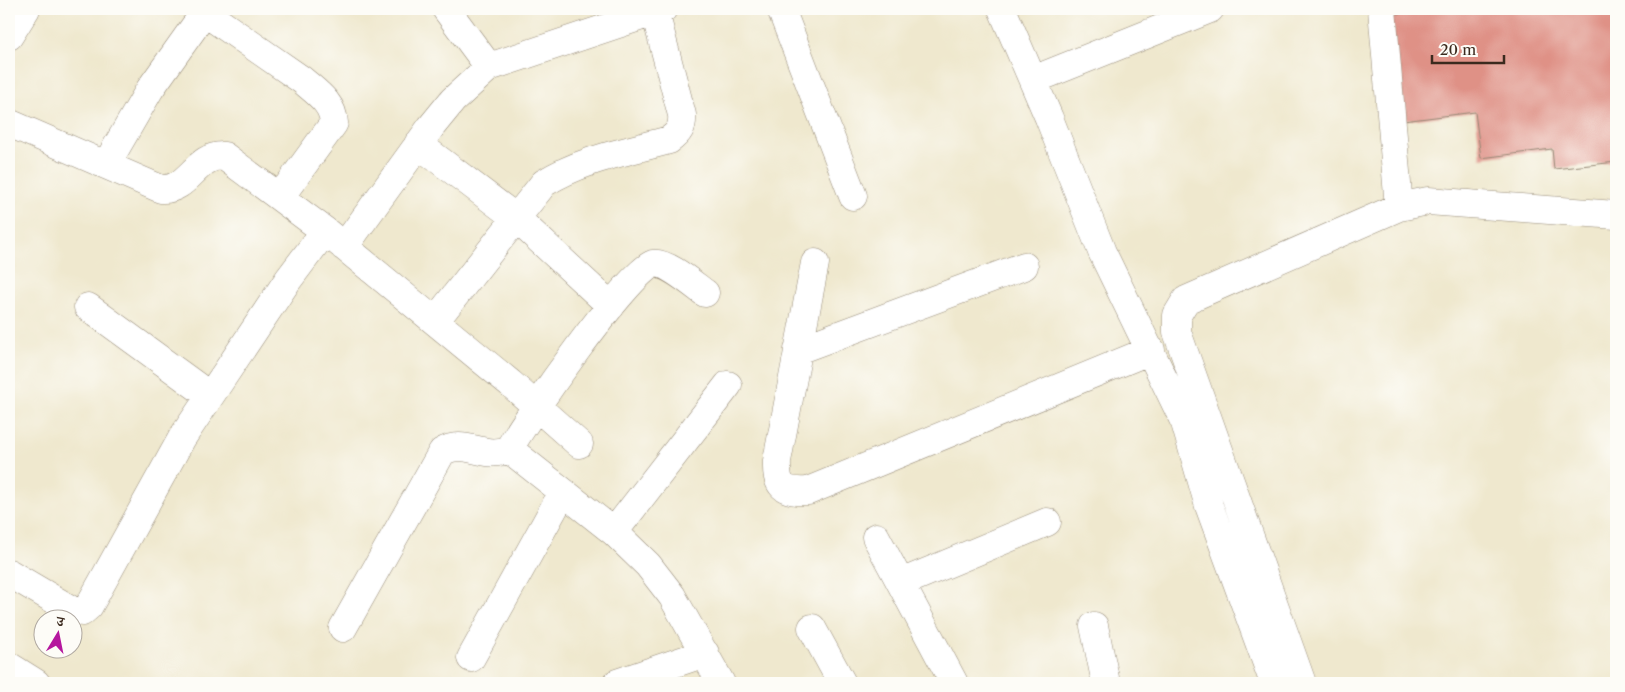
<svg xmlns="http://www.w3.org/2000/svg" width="1625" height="692" viewBox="0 0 1625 692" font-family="'Libre Caslon Text','Noto Serif Devanagari',serif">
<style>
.building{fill:#df9186}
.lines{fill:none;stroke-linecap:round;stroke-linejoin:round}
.minor-casing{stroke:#958976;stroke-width:29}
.minor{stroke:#fff;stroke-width:28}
</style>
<rect width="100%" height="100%" fill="#fdfcf7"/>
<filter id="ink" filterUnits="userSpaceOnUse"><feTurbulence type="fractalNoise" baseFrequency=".02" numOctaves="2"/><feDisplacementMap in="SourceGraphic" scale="10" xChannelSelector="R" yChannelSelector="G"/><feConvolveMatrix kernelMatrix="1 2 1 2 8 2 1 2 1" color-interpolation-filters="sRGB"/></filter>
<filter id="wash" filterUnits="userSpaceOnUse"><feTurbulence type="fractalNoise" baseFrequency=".0096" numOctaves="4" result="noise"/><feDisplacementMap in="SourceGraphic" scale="20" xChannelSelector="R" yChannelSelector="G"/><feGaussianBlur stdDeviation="1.12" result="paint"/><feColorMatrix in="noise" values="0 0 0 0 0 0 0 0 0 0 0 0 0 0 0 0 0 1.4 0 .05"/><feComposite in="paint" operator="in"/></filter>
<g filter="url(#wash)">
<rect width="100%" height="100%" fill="#efe8ce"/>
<g id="blocks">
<path class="building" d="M 1436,9 L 1616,9 L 1616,162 L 1554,169 L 1552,149 L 1481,158 L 1475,112 L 1403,121 L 1389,15 Z"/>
</g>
</g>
<g filter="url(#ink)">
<use href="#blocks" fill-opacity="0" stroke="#958976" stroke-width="1"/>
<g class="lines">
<defs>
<path id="minor" d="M 200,9 L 302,80 C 317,93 333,103 334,123 L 280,197
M 446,9 L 489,67
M 781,9 L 853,196
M 1002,9 L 1049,118 L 1102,252 L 1185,423 L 1209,506 L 1274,683
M 1382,9 L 1399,207
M 9,36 L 26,9
M 1033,80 L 1210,9
M 9,123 L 161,189 C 189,191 196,154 224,156 L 325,231 L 510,383 L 579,444
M 418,144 L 516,218 L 611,306
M 106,165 L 150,89 L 207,9
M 344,247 L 431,127 L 453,100 L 489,67 L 663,9
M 815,263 L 777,461 C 776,487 783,492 808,491 L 1151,350
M 88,307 L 210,396
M 435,321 L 544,183 C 582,159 626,152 669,140 C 679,133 683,127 682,115 L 655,12
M 798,350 L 1024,266
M 509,449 L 614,532 L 648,565 L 672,596 L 721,683
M 614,532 L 728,385
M 876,537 L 954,683
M 9,573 L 70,609 L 82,612 L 89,606 L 182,438 L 288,280 L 325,231
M 901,583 L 1047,522
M 1094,626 L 1106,683
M 343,628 L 442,452 C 465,437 484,461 509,449 C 524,421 629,271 653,264 C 666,261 695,286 705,293
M 812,628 L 842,683
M 471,658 L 563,492
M 9,666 L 36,683
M 617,683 L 705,653
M 1302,683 L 1177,332 L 1177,315 L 1186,300 L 1399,207 L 1428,201 L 1616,215"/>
</defs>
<use href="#minor" class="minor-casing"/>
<use href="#minor" class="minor"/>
</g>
</g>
<rect width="1625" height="692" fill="none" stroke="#fdfcf7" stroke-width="30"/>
<g transform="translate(58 634) rotate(10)"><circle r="24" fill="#fdfcf7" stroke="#afa8a0"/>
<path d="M0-4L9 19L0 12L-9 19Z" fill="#b5179e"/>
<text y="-8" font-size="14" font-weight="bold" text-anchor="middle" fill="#3b2a1e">उ</text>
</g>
<path d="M1432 55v8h72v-8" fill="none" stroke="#3b2a1e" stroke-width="2.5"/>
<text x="1440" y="55" font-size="15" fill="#3b2a1e" stroke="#fdfcf7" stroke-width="4" paint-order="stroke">20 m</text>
</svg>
